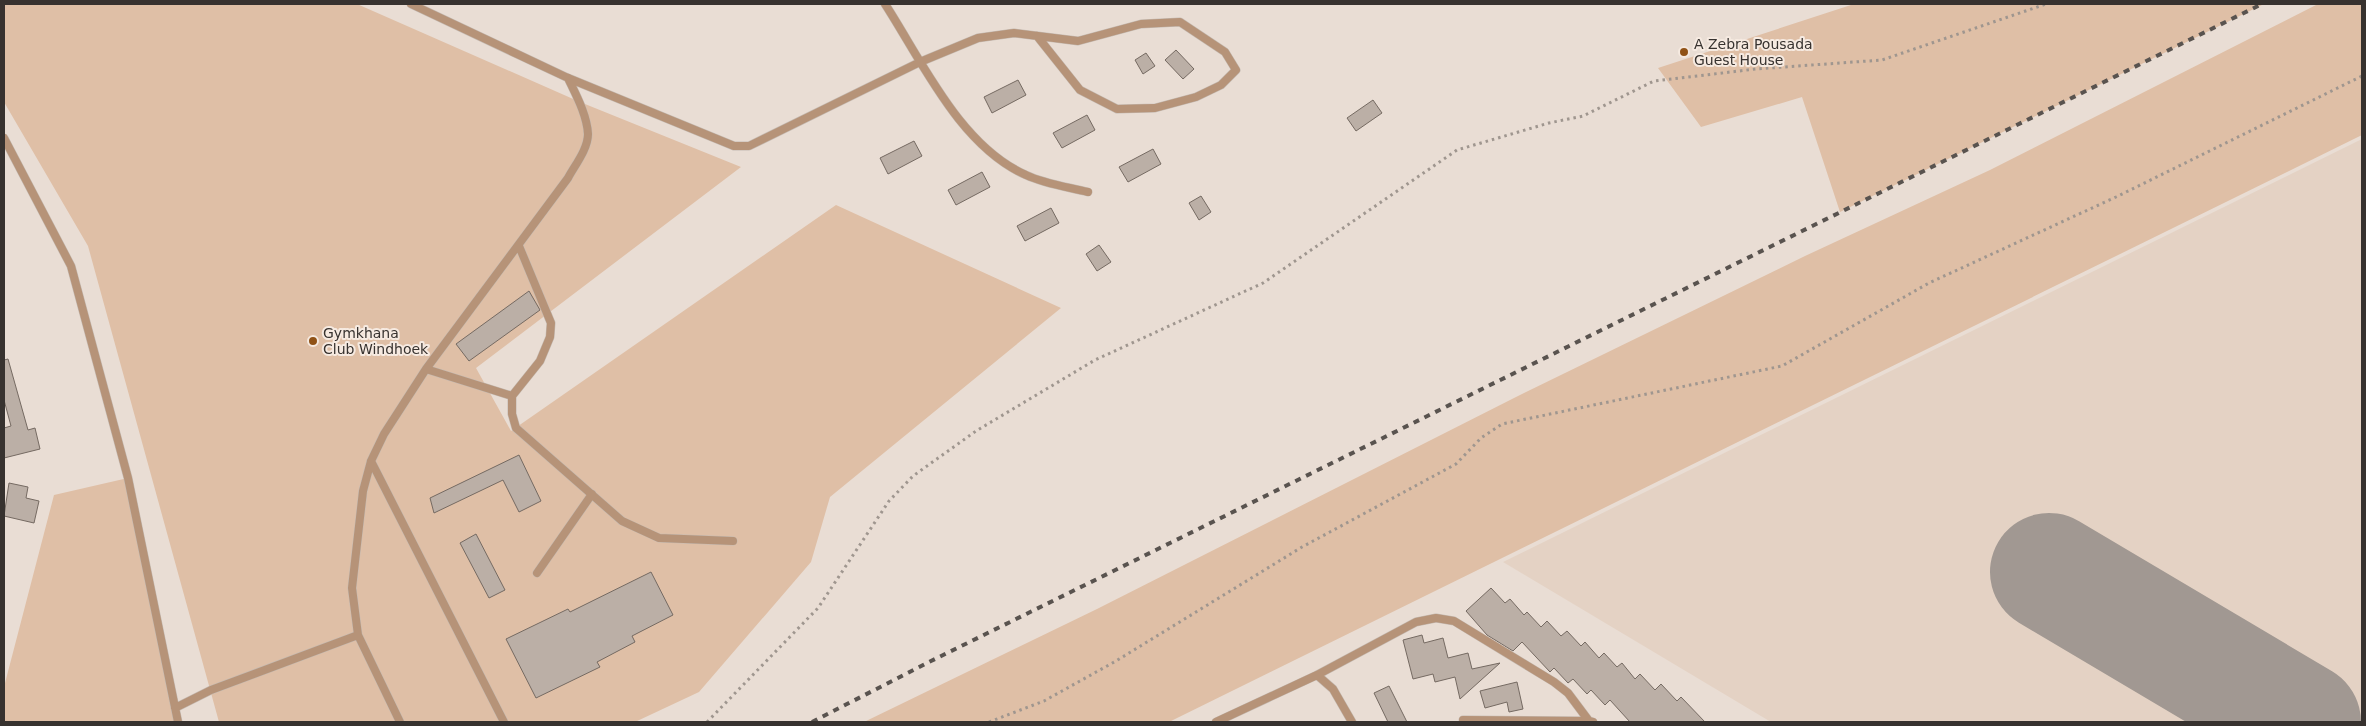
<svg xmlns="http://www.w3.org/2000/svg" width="2366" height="726" viewBox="0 0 2366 726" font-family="'DejaVu Sans',sans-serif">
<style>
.built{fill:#e4d2c4}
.green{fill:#dfbfa6}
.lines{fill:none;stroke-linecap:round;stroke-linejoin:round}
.runway{stroke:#a19892;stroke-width:118}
.building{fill:#bbafa6;stroke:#756a62}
.lane-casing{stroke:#c5bbb3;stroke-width:9}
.path{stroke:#9f968f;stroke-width:3;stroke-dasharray:2.5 4;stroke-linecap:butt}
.lane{stroke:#b69378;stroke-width:8}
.rail{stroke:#59534f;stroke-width:4;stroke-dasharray:6 6;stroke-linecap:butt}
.poi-dot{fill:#905216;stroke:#f6eae1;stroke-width:2}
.labels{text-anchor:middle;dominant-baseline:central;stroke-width:4;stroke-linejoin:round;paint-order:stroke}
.poi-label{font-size:14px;fill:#37322f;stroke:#f6eae1;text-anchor:start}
</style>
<rect width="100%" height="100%" fill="#e9ddd4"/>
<path class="built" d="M 2362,139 L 2362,722 L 1771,722 L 1503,562 Z"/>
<path class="green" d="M 4,4 L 357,4 L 580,102 L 741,167 L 476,368 L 511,431 L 836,205 L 1061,308 L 830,497 L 811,562 L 699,692 L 635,722 L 219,722 L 88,246 L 4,102 Z
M 1854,4 L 2264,4 L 1840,212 L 1802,97 L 1701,127 L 1658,68 Z
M 2318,4 L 2362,4 L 2362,135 L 1169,722 L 864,722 L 1097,609 L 1516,397 L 1805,256 L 1990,170 Z
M 128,478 L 178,722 L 4,722 L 4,687 L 54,495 Z"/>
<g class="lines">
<path class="runway" d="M 2049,572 L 2302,722"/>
</g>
<path class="building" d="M 1176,50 L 1194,69 L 1183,79 L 1165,60 Z
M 1146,53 L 1155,66 L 1143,74 L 1135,60 Z
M 1018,80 L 1026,95 L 992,113 L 984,97 Z
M 1373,100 L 1382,113 L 1356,131 L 1347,118 Z
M 1087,115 L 1095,130 L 1062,148 L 1053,133 Z
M 914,141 L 922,156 L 888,174 L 880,158 Z
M 1153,149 L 1161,164 L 1128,182 L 1119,167 Z
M 982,172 L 990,187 L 956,205 L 948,190 Z
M 1201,196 L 1211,212 L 1199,220 L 1189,203 Z
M 1051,208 L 1059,223 L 1025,241 L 1017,226 Z
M 1099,245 L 1111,262 L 1097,271 L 1086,254 Z
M 529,291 L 540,310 L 469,361 L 456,344 Z
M 8,359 L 28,430 L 35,428 L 40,449 L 4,458 L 4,428 L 11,426 L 4,400 L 4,360 Z
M 519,455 L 541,501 L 519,512 L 503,480 L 434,513 L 430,498 Z
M 9,483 L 28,487 L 26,498 L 39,501 L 34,523 L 4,516 Z
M 476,534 L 505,590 L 489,598 L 460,543 Z
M 651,572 L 673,615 L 632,636 L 635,642 L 597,662 L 600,667 L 536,698 L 506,639 L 568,609 L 570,612 Z
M 1491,588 L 1505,603 L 1510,599 L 1524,615 L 1527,612 L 1541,627 L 1547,621 L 1561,636 L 1567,631 L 1581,646 L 1585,642 L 1599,658 L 1604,653 L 1617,667 L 1622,663 L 1635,679 L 1640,674 L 1655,690 L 1661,684 L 1677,701 L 1681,697 L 1705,722 L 1630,722 L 1610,700 L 1605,705 L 1591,690 L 1587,694 L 1573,679 L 1568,683 L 1554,668 L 1550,672 L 1522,642 L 1513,651 L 1487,635 L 1466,611 Z
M 1422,635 L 1424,643 L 1443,638 L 1448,658 L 1468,653 L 1472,669 L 1500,663 L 1460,699 L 1455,677 L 1435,682 L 1433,674 L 1413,679 L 1403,640 Z
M 1517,682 L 1523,709 L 1509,712 L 1507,702 L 1485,708 L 1480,691 Z
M 1389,686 L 1407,722 L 1388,722 L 1374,693 Z"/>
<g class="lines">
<defs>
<path id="lane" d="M 411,4 L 568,78 L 734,146 L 749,146 L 920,62 L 978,38 L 1014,33 L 1078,41 L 1141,24 L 1180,22 L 1225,52 L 1236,70 L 1221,85 L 1196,97 L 1155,108 L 1117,109 L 1080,90 L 1037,36
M 885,4 C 922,61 960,146 1026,175 C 1045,184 1068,187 1088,192
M 4,138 L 71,266 L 128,478 L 178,722
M 519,246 L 551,323 L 550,337 L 540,361 L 512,396 L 512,414 L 516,428 L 622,521 L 659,538 L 733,541
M 426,369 L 512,396
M 371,461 L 504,722
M 537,573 L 592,494
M 1317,675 L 1333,689 L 1352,722
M 175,708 L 211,690 L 358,635
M 1463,720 L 1589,721
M 400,722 L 358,635 L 352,588 L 363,491 L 371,461 L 384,434 L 426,369 L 568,178 C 575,165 588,149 588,134 C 587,115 576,95 568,78
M 1216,722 L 1317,675 L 1416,622 L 1436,618 L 1454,621 L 1554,682 L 1568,693 L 1589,721 L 1593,722"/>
</defs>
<use href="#lane" class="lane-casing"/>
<path class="path" d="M 707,722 L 818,608 L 889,501 L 913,476 L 976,431 L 1095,360 L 1263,283 L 1457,150 L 1549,123 L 1583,116 L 1654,81 L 1756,69 L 1882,60 L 2046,4
M 989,722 L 1044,701 L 1116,661 L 1302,547 L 1456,464 L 1481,438 L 1502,424 L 1782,366 L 1929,283 L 2116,197 L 2362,76"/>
<use href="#lane" class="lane"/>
<path class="rail" d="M 812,722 L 931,661 L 2262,4"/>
</g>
<g class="poi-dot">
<circle cx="1684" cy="52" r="5"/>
<circle cx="313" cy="341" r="5"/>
</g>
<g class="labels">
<g class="poi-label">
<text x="1694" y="44">A Zebra Pousada<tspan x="1694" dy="16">Guest House</tspan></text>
<text x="323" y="333">Gymkhana<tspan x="323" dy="16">Club Windhoek</tspan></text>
</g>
</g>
<rect width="2366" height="726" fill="none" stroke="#37322f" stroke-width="10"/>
</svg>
